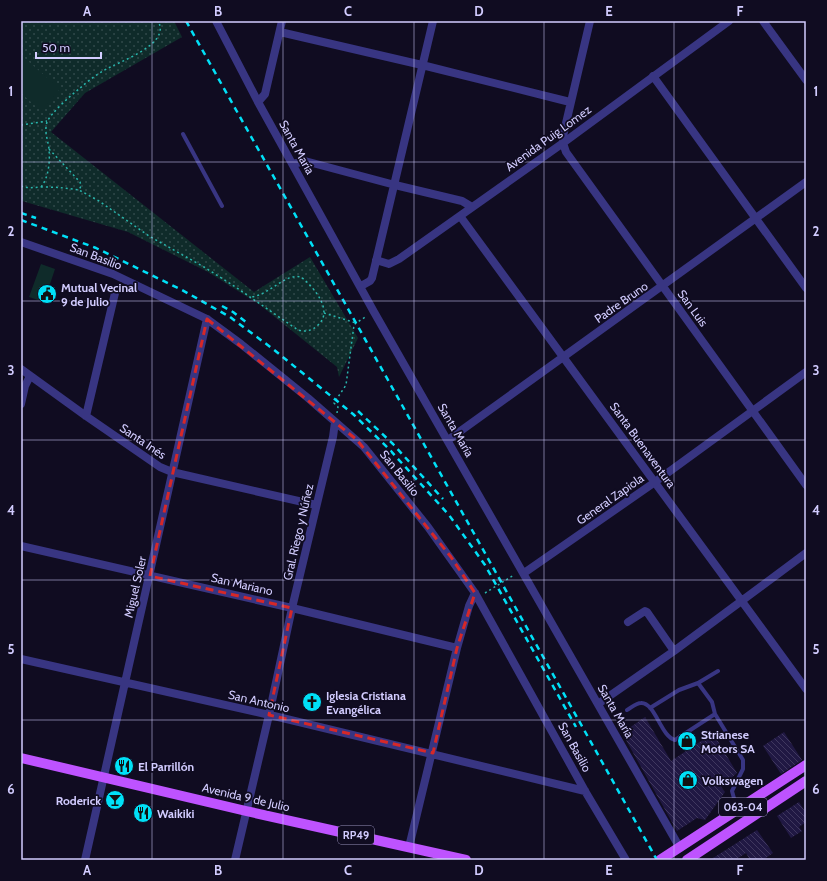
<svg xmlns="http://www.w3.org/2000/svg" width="827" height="881" viewBox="0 0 827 881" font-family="Cabin,sans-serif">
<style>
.park{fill:url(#park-dots)}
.garden{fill:#0f2b2a}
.building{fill:url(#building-back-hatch)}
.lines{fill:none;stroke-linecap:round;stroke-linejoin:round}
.path{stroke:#29b6ad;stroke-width:1.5;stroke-dasharray:2 3;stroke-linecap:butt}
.service{stroke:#383582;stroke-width:4}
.minor{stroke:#383582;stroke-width:8}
.primary{stroke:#be53ff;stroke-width:10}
.rail{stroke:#00e0f7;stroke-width:2.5;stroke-dasharray:6 5;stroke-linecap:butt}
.marked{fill:none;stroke:#d62828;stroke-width:3;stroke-dasharray:8 5;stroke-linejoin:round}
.grid{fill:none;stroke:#d2ccff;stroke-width:1;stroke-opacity:0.55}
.labels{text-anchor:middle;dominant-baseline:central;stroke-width:3.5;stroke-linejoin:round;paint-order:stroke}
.shield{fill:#100c21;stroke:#9892bc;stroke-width:1}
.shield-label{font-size:11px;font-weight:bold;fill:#d2ccff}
.street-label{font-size:12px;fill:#d2ccff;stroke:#100c21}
.poi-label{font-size:12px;font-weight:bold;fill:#d2ccff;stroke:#100c21;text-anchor:start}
.neatline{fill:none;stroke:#d2ccff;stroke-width:1.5}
.grid-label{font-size:13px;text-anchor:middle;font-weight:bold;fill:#d2ccff}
</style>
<defs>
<pattern id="park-dots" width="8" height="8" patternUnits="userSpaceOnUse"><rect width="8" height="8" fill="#0f2b2a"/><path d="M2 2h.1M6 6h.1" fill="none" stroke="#31494a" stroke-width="1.8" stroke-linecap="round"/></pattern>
<pattern id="building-back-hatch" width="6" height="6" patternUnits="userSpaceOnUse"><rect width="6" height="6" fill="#201843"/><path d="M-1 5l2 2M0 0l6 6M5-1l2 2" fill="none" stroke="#40385f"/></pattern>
</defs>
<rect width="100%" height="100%" fill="#100c21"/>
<path class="park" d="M 21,21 L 174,21 L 182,37 L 85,93 L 51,132 L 254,292 L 310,257 L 358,338 L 339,377 L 337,367 L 260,305 L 208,272 L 128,232 L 22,201 Z"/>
<path class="garden" d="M 21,55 L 60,89 L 41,111 L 21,93 Z
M 41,264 L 55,269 L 44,302 L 29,297 Z"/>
<path class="building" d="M 645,717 L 671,761 L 713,733 L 737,773 L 721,787 L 725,792 L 705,820 L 697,818 L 677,831 L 622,733 Z
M 784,732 L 802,760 L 781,774 L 763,746 Z
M 799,802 L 806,813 L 806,822 L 799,827 L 802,831 L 791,838 L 777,816 Z
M 757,830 L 773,853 L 763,860 L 750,860 L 746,853 L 735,860 L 710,860 Z"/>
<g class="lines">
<path class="path" d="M 21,125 L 47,121
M 49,149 L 80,182 L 81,186 L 79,190 L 99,201 L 149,236 L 204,267 L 234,286 L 298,330 C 306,332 312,331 318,325 C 334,311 314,287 301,277 C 284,273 269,296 250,297
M 21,186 C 29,189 35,187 43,187 C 56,187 67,188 79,190
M 41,187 C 49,177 50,161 49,149 C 48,140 44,132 47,122 C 51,113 70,96 79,89 C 86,83 94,76 103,71 C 117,62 172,45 158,21
M 324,313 L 356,323
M 337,413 L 338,407 L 334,403 L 346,385 L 354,325 L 356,323 L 367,316
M 485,593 L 514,575"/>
<path class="service" d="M 183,134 L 222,206
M 698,683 L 712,702 L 715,714 L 743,760 L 743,769 L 732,791 L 735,802 L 740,808
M 650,708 L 679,690 L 698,683 L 718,671
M 627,710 C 631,708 636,703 641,703 C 655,702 661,737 675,740 L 715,714"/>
<path class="minor" d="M 216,21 L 258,102 L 374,312 L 680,848
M 590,21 L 563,136 L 563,143 L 566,152 L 806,485
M 763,21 L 806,80
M 280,32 L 422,65 L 570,102
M 653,76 L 806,288
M 258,102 L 265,94 L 282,21
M 293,164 L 305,161 L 395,185 L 462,201 L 472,207
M 460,216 L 806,689
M 21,242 L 113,274 L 207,319 L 241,344 L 308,398 L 364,447 L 428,527 L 475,593 L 585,791 L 626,860
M 376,260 L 389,264 L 399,259 L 563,143 L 729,21
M 361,286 L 370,281 L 372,278 L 433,21
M 21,369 L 86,416 L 160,467 L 172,472 L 316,505
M 21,404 L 25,386 L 30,376
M 86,416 L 115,293
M 448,440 L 806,182
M 21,546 L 292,608 L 457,648
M 524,573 L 655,482 L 806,372
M 628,622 L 645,611 L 647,612 L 674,651
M 21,659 L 274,716 L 585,791
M 598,704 L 674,651 L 806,553
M 409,847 L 457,648 L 469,606 L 475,593
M 85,860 L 207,319
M 235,860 L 269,715 L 292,608 L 333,437 L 335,422"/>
<path class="primary" d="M 21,758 L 246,811 L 466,860
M 660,860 L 806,765
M 687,860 L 806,781"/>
<path class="rail" d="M 186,21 L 356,323 L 657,860
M 21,213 L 36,218
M 21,220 L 96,248 L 182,290 L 230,317 L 273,349 L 353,414 L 389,449 L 449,515 L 485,565 L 576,727
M 222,306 L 233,312 L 246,322
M 358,411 L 393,444 L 443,499"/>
</g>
<path class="marked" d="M 207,319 L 357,440 L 451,557 L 475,593 L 457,648 L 433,753 L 269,715 L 292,608 L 150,576 Z"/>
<path class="grid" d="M 152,21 L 152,860M 283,21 L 283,860M 414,21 L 414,860M 544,21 L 544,860M 674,21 L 674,860M 21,162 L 806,162M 21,301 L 806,301M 21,440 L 806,440M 21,580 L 806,580M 21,720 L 806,720"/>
<defs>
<symbol id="civic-disc" viewBox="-11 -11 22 22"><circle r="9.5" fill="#00e0f7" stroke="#100c21"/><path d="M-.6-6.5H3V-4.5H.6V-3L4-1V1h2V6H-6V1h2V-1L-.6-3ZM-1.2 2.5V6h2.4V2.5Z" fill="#111"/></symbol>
<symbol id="church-disc" viewBox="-11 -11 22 22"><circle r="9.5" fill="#00e0f7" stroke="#100c21"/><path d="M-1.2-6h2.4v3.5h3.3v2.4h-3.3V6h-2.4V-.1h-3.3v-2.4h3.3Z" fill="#111"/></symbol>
<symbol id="shop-disc" viewBox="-11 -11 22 22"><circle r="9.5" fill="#00e0f7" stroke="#100c21"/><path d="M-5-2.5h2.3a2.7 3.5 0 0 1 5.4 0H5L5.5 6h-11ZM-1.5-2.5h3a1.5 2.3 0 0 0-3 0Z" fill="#111"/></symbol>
<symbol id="restaurant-disc" viewBox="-11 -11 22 22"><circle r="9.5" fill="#00e0f7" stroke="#100c21"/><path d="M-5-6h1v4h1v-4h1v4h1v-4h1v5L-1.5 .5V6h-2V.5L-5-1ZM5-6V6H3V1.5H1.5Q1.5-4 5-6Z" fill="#111"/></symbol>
<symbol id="bar-disc" viewBox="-11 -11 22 22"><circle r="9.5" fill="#00e0f7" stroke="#100c21"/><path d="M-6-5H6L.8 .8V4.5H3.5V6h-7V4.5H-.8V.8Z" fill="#111"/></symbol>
</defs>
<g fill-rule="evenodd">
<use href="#civic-disc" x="36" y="283" width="22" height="22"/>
<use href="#church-disc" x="301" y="691" width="22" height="22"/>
<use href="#shop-disc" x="676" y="730" width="22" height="22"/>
<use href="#restaurant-disc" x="113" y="755" width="22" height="22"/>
<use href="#shop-disc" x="677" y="769" width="22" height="22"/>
<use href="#bar-disc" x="104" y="789" width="22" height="22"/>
<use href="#restaurant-disc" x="132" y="802" width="22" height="22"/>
</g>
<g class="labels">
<g class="shield">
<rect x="719" y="798" width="48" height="18" rx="3"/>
<rect x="338" y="826" width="36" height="18" rx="3"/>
</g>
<g class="shield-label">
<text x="743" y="807">063-04</text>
<text x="356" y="835">RP49</text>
</g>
<g class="street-label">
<text transform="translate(548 138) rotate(-36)">Avenida Puig Lomez</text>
<text transform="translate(297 147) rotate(61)">Santa María</text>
<text transform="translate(96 256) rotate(21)">San Basilio</text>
<text transform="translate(621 302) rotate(-35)">Padre Bruno</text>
<text transform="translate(693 308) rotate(54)">San Luis</text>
<text transform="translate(456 430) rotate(60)">Santa María</text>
<text transform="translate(143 441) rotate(34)">Santa Inés</text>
<text transform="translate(643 445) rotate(54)">Santa Buenaventura</text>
<text transform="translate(400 473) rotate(51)">San Basilio</text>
<text transform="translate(610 499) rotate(-35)">General Zapiola</text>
<text transform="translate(298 532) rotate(-77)">Gral. Riego y Núñez</text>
<text transform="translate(242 584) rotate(13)">San Mariano</text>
<text transform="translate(135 587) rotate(-77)">Miguel Soler</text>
<text transform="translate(259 701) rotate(13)">San Antonio</text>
<text transform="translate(616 711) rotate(60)">Santa María</text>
<text transform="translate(575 747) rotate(61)">San Basilio</text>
<text transform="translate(246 797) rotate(13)">Avenida 9 de Julio</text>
</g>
<g class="poi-label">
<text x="61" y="287">Mutual Vecinal<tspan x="61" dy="14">9 de Julio</tspan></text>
<text x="326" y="695">Iglesia Cristiana<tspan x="326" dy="14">Evangélica</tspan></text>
<text x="701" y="734">Strianese<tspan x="701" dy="14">Motors SA</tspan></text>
<text x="138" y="766">El Parrillón</text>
<text x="702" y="780">Volkswagen</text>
<text x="101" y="800" text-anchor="end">Roderick</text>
<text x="157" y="813">Waikiki</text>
</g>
</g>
<rect width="827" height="881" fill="none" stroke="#100c21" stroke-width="44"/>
<path d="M36 52v6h65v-6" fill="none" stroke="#d2ccff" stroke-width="2"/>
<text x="42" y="52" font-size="12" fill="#d2ccff" stroke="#100c21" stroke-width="3" paint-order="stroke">50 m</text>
<rect x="22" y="22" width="783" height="837" class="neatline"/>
<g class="grid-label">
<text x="87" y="16">A</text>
<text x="218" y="16">B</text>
<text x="348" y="16">C</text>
<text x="479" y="16">D</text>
<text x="609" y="16">E</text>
<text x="740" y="16">F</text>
<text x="11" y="96">1</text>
<text x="816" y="96">1</text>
<text x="11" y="236">2</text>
<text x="816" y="236">2</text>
<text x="11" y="375">3</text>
<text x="816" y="375">3</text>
<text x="11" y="515">4</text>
<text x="816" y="515">4</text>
<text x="11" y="654">5</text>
<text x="816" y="654">5</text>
<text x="11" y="794">6</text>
<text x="816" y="794">6</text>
<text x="87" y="875">A</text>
<text x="218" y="875">B</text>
<text x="348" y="875">C</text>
<text x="479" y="875">D</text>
<text x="609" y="875">E</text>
<text x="740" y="875">F</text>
</g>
</svg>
